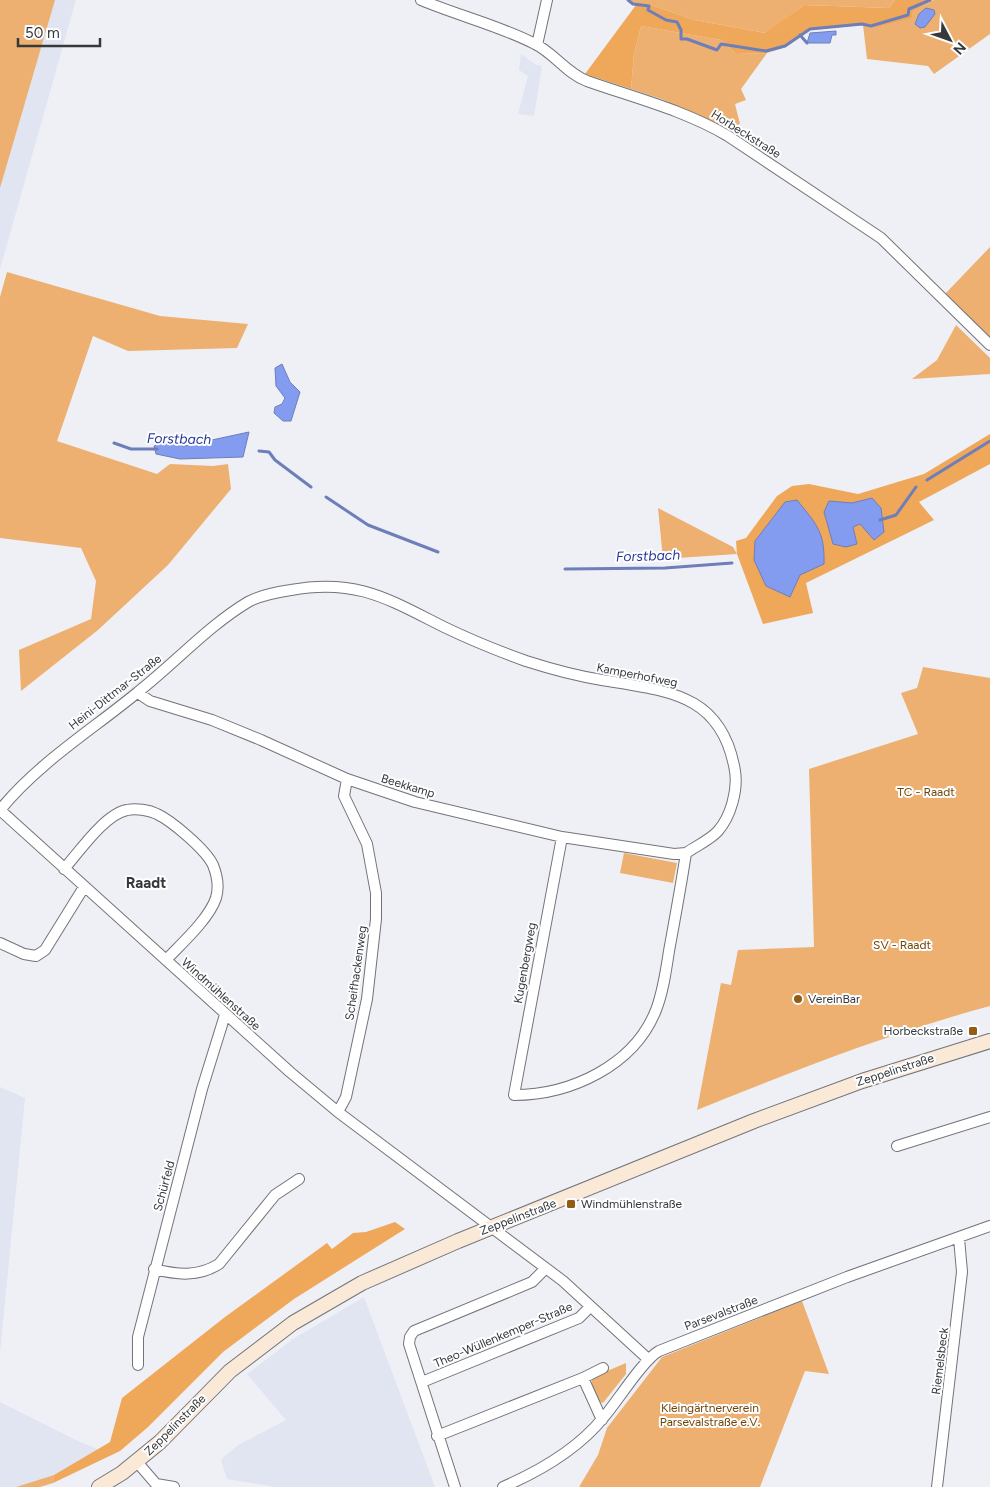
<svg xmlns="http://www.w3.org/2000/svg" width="990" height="1487" viewBox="0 0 990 1487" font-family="Figtree,sans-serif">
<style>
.built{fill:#e0e5f1}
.green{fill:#edb071}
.forest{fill:#efa75a}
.water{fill:#849cf0;stroke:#6d7eb9}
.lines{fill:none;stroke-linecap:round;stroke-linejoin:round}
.stream{stroke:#6d7eb9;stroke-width:3}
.street-casing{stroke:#727479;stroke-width:12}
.secondary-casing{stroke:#727479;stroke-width:16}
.street{stroke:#fff;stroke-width:10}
.secondary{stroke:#fbe9d7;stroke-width:14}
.poi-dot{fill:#935b14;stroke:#fdfeff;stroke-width:2}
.labels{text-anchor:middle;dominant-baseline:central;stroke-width:4;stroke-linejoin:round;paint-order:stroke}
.street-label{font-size:12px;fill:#37383a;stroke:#fdfeff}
.park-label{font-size:12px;fill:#724404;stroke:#fdfeff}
.poi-label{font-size:12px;fill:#37383a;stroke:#fdfeff;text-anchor:start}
.water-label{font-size:14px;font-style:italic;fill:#293796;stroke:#fdfeff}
.quarter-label{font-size:15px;font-weight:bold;fill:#37383a;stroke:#fdfeff}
</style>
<rect width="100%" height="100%" fill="#eef0f6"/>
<path class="built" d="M 0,0 L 76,0 L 0,269 Z
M 521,54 L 536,65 L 542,66 L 534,116 L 518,114 L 528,76 L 519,70 Z
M 0,1087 L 25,1098 L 0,1353 Z
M 364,1297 L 435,1487 L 276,1487 L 227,1479 L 221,1460 L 238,1445 L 286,1420 L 247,1374 L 293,1339 Z
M 0,1402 L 80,1442 L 100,1450 L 54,1475 L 16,1487 L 0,1487 Z"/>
<path class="green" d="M 0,0 L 55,0 L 0,188 Z
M 630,0 L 895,0 L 889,8 L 804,5 L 766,33 L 695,20 L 651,5 L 636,5 Z
M 934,0 L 990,0 L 990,34 L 934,74 L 928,66 L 867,59 L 863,25 L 872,28 Z
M 641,26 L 721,40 L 736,54 L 767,53 L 741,89 L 746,100 L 735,104 L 740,124 L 728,128 L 661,99 L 631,89 L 634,54 Z
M 990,247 L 990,337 L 945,294 Z
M 7,272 L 160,316 L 248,324 L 237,348 L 128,351 L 93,336 L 57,441 L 157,474 L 170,464 L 213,466 L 228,464 L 231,489 L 168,565 L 98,630 L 21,691 L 19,650 L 91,619 L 96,581 L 81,548 L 0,538 L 0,297 Z
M 956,325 L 990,358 L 990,374 L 912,379 L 937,360 Z
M 658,508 L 733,547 L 737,554 L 663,559 Z
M 923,667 L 990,678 L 990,1006 C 890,1033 793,1071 697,1110 L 721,983 L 731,985 L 738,950 L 814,947 L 809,769 L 918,734 L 901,693 L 917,688 Z
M 624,853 L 677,863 L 673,883 L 620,873 Z
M 802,1301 L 829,1374 L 805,1371 L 760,1487 L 579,1487 L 598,1455 L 607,1428 L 662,1357 Z
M 626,1363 L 626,1374 L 603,1403 L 600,1402 L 591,1384 L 593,1377 Z
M 54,1475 L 53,1483 L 40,1487 L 16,1487 Z"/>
<path class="forest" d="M 895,0 L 933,0 L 912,11 L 912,18 L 872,28 L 863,25 L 810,30 L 786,47 L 767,53 L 736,54 L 721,40 L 641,26 L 634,54 L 631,89 L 585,74 L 636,5 L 651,5 L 695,20 L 765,33 L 804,5 L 889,8 Z
M 990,434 L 990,464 L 919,502 L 934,520 L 806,583 L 813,613 L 763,624 L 737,554 L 736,541 L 746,538 L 777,496 L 792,486 L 809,484 L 858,494 L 924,474 Z
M 395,1222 L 405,1229 L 294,1299 L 223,1352 L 148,1427 L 120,1451 L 53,1483 L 54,1475 L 110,1442 L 122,1398 L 225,1317 L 327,1243 L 332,1249 L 353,1233 L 366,1232 Z"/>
<path class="water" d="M 926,8 L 934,10 L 935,14 L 925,27 L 920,28 L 915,24 L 919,14 Z
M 836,31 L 836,35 L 832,35 L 830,43 L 807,43 L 810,33 Z
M 282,364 L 290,382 L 300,392 L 291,421 L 283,421 L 274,413 L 275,407 L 282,404 L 285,398 L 276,386 L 275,368 Z
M 249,432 L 243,457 L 180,459 L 156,454 L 154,446 L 165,442 L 184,446 Z
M 872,498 L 881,508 L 884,532 L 874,540 L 860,524 L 853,527 L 857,544 L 846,547 L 833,544 L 824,512 L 829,501 L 852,503 Z
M 797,500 C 816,524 825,531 824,564 L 800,575 L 790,597 L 766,586 L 754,560 L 755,541 L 785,502 Z"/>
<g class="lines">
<path class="stream" d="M 628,0 L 633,4 L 649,6 L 648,10 L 666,20 L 677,22 L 681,30 L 681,39 L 687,39 L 717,50 L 721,44 L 766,51 L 785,46 L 810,29 L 862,24 L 871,26 L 908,15 L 909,9 L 930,0
M 800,35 L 807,43
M 114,443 L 131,449 L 157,449
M 259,451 L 269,452 L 275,460 L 311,487
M 927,480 L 990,441
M 326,497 L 368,525 L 438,552
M 880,520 L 896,515 L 916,487
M 565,569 L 665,568 L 732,563"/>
<defs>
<path id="street" d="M 421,0 C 459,16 498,25 535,44 C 554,53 566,73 587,81 C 635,98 684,110 728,136 L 881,238 L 990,345
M 537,45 L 547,0
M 138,693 L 150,701 L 212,720 L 261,740 L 347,779 L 415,802 L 562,837 L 674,854 L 686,853
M 0,810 C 38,763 92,730 138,692 C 175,663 208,626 248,602 C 260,595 278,592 291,590 C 356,578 388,599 444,627 C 471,640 498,651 526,661 C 551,669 577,676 602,680 C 667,691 722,693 735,771 C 738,790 731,816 718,831 C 710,840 696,846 686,853 C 681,886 675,918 669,951 C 666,971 663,992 656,1010 C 634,1066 570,1095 514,1095 L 562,837
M 0,810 L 290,1072 L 338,1112 L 563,1281 L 648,1359
M 64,869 C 79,852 105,814 127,810 C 136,808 149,810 157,814 C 172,821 206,850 213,865 C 217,875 219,888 216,898 C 209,919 181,944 166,960
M 0,943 L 24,954 L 36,956 L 45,950 L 84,887
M 338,1112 L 346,1097 L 367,999 L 376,919 L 376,893 L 367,844 L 344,796 L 347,779
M 897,1146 L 990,1117
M 154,1269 C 178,1275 198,1277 219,1264 L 275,1195 L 299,1179
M 138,1365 L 138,1337 L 202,1089 L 225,1015
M 583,1378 L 602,1420
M 422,1382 L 579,1318 L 590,1307
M 437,1436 L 583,1378 L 603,1368
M 137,1462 L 156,1484 L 174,1487
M 455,1487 L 409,1344 L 410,1337 L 414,1331 L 532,1282 L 545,1269
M 503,1487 C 540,1471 577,1450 603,1418 C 617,1402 643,1360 659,1351 L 847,1277 L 990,1226
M 937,1487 L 962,1272 L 959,1238"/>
<path id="secondary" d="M 99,1487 L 122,1473 L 160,1442 L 230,1371 L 293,1323 L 362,1283 L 458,1241 L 754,1121 L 862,1081 L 990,1041"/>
</defs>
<use href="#street" class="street-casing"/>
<use href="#secondary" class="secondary-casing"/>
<use href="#street" class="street"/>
<use href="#secondary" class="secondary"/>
</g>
<g class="poi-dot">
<circle cx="798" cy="999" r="5"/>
<rect x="968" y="1026" width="10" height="10" rx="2.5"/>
<rect x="566" y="1199" width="10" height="10" rx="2.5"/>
</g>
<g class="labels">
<g class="street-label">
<text transform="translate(746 134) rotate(32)">Horbeckstraße</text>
<text transform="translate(637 675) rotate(11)">Kamperhofweg</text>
<text transform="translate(115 692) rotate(-38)">Heini-Dittmar-Straße</text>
<text transform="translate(408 786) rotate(17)">Beekkamp</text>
<text transform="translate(525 963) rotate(-80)">Kugenbergweg</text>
<text transform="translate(356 973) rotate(-82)">Scheifhackenweg</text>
<text transform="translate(221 994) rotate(42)">Windmühlenstraße</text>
<text transform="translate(895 1070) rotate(-18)">Zeppelinstraße</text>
<text transform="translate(164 1186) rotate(-75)">Schürfeld</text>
<text transform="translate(518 1217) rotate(-21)">Zeppelinstraße</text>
<text transform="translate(721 1313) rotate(-21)">Parsevalstraße</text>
<text transform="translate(503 1335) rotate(-23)">Theo-Wüllenkemper-Straße</text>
<text transform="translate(940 1361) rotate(-83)">Riemelsbeck</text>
<text transform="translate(175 1425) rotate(-45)">Zeppelinstraße</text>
</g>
<g class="park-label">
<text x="926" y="792">TC - Raadt</text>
<text x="902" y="945">SV - Raadt</text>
<text x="710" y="1408">Kleingärtnerverein<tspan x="710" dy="14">Parsevalstraße e.V.</tspan></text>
</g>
<g class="poi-label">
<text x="808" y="999">VereinBar</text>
<text x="963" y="1031" text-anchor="end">Horbeckstraße</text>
<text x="581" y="1204">Windmühlenstraße</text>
</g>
<g class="water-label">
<text transform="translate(179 439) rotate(1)">Forstbach</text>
<text transform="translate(648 556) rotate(-2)">Forstbach</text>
</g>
<g class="quarter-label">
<text x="146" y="883">Raadt</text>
</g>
</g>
<g transform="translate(950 40) rotate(131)" stroke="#fdfeff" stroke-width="4" paint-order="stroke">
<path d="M0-4L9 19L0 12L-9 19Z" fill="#37383a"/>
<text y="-8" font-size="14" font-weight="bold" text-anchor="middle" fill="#37383a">N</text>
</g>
<path d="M18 38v8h82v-8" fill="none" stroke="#37383a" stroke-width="2.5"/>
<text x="25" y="38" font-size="15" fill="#37383a" stroke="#fdfeff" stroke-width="4" paint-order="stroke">50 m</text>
</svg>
